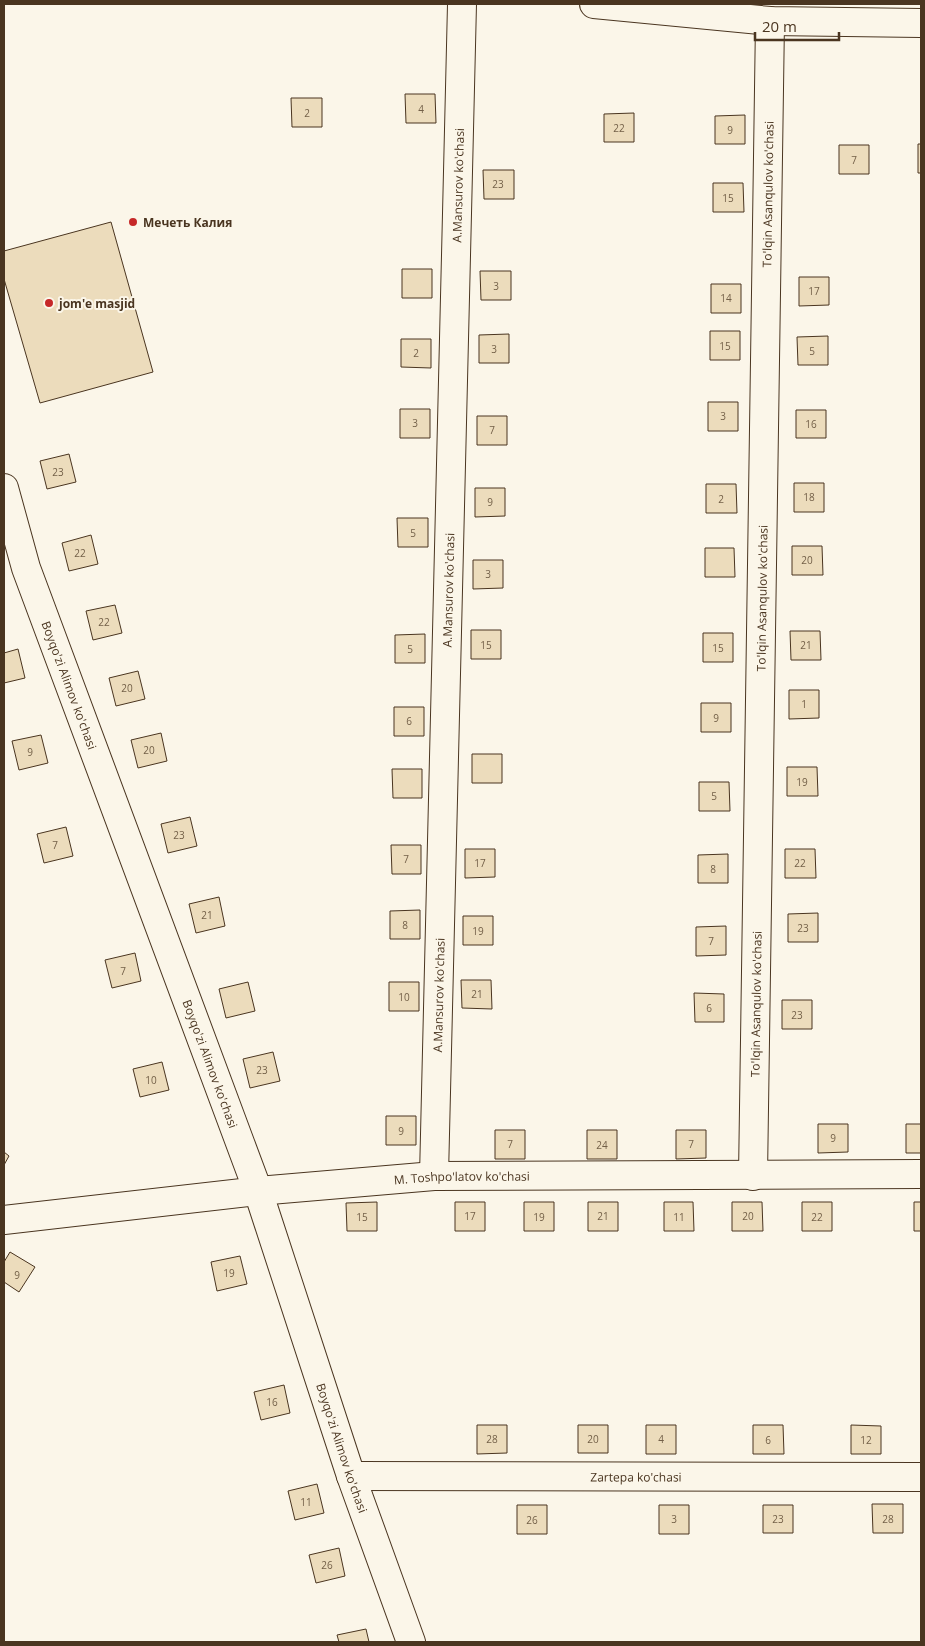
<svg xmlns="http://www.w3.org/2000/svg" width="925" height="1646" viewBox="0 0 925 1646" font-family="'Open Sans',sans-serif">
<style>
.building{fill:#ecdcbc;stroke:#4a3520}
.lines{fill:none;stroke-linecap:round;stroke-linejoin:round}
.minor-casing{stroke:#4a3520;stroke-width:30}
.major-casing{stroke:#4a3520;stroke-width:30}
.minor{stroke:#fbf6e9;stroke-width:28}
.major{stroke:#fbf6e9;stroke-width:28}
.poi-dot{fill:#c62828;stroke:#fbf6e9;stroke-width:2}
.labels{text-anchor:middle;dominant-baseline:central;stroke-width:4;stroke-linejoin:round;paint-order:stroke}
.number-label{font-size:10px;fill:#725f47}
.street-label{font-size:12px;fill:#4a3520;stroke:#fbf6e9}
.poi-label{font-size:12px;font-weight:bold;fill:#4a3520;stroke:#fbf6e9;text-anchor:start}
</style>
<rect width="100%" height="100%" fill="#fbf6e9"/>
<path class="building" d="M 405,94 L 435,94 L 436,123 L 406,123 Z
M 291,98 L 322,98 L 322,127 L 292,127 Z
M 634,113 L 634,142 L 604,142 L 604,114 Z
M 745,115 L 745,144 L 715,144 L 715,116 Z
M 918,144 L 921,144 L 921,173 L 918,173 Z
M 839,145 L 869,145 L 869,174 L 839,174 Z
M 483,170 L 514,170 L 514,199 L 484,199 Z
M 713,183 L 743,183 L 744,212 L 713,212 Z
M 111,222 L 153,372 L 40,403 L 4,279 L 4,251 Z
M 402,269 L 432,269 L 432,298 L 402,298 Z
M 480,271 L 511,271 L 511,300 L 481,300 Z
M 799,277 L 829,277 L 829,305 L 799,306 Z
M 711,284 L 741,284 L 741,313 L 711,313 Z
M 710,331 L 740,331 L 740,360 L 710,360 Z
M 509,334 L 509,363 L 479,363 L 479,335 Z
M 828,336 L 828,365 L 798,365 L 797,337 Z
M 401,339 L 431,339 L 431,368 L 401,367 Z
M 708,402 L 738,402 L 738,431 L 708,431 Z
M 400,409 L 430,409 L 430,438 L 400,438 Z
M 796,410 L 826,410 L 826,438 L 796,438 Z
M 477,416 L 507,416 L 507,445 L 477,445 Z
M 69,454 L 76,482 L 47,489 L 40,461 Z
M 794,483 L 824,483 L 824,512 L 794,512 Z
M 706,484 L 736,484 L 737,513 L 706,513 Z
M 475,488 L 505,488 L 505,516 L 475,517 Z
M 397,518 L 428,518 L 428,547 L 398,547 Z
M 91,535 L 98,564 L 69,571 L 62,543 Z
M 792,546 L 822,546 L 823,575 L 792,575 Z
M 705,548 L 734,548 L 735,577 L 705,577 Z
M 473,560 L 503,560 L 503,588 L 473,589 Z
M 115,605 L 122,633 L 93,640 L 86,611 Z
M 471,630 L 501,630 L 501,659 L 471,659 Z
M 790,631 L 820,631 L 821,660 L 791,660 Z
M 703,633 L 733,633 L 733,662 L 703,662 Z
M 425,634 L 425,663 L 395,663 L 395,635 Z
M 18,649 L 25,678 L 4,683 L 4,653 Z
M 138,671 L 145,699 L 116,706 L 109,678 Z
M 789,690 L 819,690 L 819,718 L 789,719 Z
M 701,703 L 731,703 L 731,732 L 701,732 Z
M 394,707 L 424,707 L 424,736 L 394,736 Z
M 161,733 L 167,761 L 138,768 L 131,740 Z
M 41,735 L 48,763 L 19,770 L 12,741 Z
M 472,754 L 502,754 L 502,783 L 472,783 Z
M 787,767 L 817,767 L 818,796 L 787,796 Z
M 392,769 L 422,769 L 422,798 L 393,798 Z
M 699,782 L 729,782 L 730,811 L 699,811 Z
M 190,817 L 197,846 L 168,853 L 161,824 Z
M 66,827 L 73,856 L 44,863 L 37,834 Z
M 391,845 L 421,845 L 421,874 L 392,874 Z
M 465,849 L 495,849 L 495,877 L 465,878 Z
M 785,849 L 815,849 L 816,878 L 785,878 Z
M 728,854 L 728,883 L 698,883 L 698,855 Z
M 219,897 L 225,926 L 196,933 L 189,904 Z
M 420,910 L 420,939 L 390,939 L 390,911 Z
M 818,913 L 818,942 L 788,942 L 788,914 Z
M 463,916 L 493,916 L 493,945 L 463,945 Z
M 726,926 L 726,955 L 696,956 L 696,927 Z
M 135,953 L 141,981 L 112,988 L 105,960 Z
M 461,980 L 491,980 L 492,1009 L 462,1008 Z
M 248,982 L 255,1011 L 226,1018 L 219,989 Z
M 389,982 L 419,982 L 419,1011 L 389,1011 Z
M 694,993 L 724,994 L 724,1022 L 695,1022 Z
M 782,1000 L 812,1000 L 812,1029 L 782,1029 Z
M 273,1052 L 280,1081 L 250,1088 L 243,1059 Z
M 162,1062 L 169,1090 L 140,1097 L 133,1069 Z
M 386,1116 L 416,1116 L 416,1145 L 386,1145 Z
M 818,1124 L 848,1124 L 848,1152 L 818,1153 Z
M 906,1124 L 921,1124 L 921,1153 L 906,1153 Z
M 495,1130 L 525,1130 L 525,1159 L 495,1159 Z
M 587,1130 L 617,1130 L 617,1159 L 587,1159 Z
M 676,1130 L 706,1130 L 706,1158 L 676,1159 Z
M 4,1152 L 9,1156 L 4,1165 Z
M 377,1202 L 377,1231 L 347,1231 L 346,1203 Z
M 455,1202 L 485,1202 L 485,1231 L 455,1231 Z
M 524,1202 L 554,1202 L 554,1231 L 524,1231 Z
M 588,1202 L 618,1202 L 618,1231 L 588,1231 Z
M 664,1202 L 693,1202 L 694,1231 L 664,1231 Z
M 732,1202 L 762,1202 L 763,1231 L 732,1231 Z
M 802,1202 L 832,1202 L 832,1231 L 802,1231 Z
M 914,1202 L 921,1202 L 921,1231 L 914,1231 Z
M 10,1252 L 35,1267 L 19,1292 L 4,1282 L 4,1262 Z
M 240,1256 L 247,1284 L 217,1291 L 211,1262 Z
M 284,1385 L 290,1413 L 261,1420 L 254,1392 Z
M 477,1425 L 507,1425 L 507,1453 L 477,1454 Z
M 578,1425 L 608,1425 L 608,1453 L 578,1453 Z
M 646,1425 L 676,1425 L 676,1454 L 646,1454 Z
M 753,1425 L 783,1425 L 784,1454 L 753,1454 Z
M 851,1425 L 881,1426 L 881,1454 L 851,1454 Z
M 317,1484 L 324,1513 L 295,1520 L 288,1491 Z
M 872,1504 L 903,1504 L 903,1533 L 873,1533 Z
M 517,1505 L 547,1505 L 547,1534 L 517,1534 Z
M 659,1505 L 689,1505 L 689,1534 L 659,1534 Z
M 763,1505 L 793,1505 L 793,1533 L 763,1533 Z
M 339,1548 L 345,1576 L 316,1583 L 309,1555 Z
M 366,1629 L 369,1642 L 339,1642 L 337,1635 Z"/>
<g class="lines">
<defs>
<g id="minor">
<path id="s1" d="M 4,488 L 26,568 L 258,1191 L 351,1476 L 411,1642"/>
<path id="s2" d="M 434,1176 L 462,4"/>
<path id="s3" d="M 753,1176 L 770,21"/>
<path id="s4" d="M 4,1220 L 258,1191 L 434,1176 L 921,1174"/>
<path id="s5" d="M 351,1476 L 921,1477"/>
</g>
<path id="major" d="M 594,4 L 770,21 L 921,23"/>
</defs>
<use href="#minor" class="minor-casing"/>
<use href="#major" class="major-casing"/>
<use href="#minor" class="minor"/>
<use href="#major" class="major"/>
</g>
<g class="poi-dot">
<circle cx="133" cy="222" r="5"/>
<circle cx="49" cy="303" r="5"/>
</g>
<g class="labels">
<g class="number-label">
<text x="421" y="109">4</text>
<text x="307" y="113">2</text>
<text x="619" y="128">22</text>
<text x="730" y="130">9</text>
<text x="854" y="160">7</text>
<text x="498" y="184">23</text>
<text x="728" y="198">15</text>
<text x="496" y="286">3</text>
<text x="814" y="291">17</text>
<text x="726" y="298">14</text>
<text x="725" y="346">15</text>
<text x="494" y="349">3</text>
<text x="812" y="351">5</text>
<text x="416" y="353">2</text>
<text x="723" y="416">3</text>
<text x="415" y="423">3</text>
<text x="811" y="424">16</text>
<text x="492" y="430">7</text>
<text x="58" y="472">23</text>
<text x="809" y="497">18</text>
<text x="721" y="499">2</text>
<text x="490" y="502">9</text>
<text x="413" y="533">5</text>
<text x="80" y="553">22</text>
<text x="807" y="560">20</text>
<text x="488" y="574">3</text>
<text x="104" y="622">22</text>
<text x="486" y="645">15</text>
<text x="806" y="645">21</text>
<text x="718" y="648">15</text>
<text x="410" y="649">5</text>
<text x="127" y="688">20</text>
<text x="804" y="704">1</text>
<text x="716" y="718">9</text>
<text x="409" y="721">6</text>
<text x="149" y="750">20</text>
<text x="30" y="752">9</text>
<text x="802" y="782">19</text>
<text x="714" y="796">5</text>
<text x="179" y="835">23</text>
<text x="55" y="845">7</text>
<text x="406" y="859">7</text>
<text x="480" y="863">17</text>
<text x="800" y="863">22</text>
<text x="713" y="869">8</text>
<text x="207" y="915">21</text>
<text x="405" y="925">8</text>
<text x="803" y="928">23</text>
<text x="478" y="931">19</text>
<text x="711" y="941">7</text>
<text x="123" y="971">7</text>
<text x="477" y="994">21</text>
<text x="404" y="997">10</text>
<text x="709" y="1008">6</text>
<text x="797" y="1015">23</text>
<text x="262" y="1070">23</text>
<text x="151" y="1080">10</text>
<text x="401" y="1131">9</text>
<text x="833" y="1138">9</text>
<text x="510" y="1144">7</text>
<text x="691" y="1144">7</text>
<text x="602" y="1145">24</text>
<text x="470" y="1216">17</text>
<text x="603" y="1216">21</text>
<text x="748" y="1216">20</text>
<text x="362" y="1217">15</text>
<text x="539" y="1217">19</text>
<text x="679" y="1217">11</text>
<text x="817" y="1217">22</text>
<text x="229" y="1273">19</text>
<text x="17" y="1275">9</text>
<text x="272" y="1402">16</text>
<text x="492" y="1439">28</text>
<text x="593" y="1439">20</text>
<text x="661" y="1439">4</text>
<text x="768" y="1440">6</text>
<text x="866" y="1440">12</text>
<text x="306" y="1502">11</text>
<text x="674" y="1519">3</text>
<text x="778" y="1519">23</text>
<text x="888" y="1519">28</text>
<text x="532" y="1520">26</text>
<text x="327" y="1565">26</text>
</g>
<g class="street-label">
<text stroke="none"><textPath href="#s2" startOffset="991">A.Mansurov ko'chasi</textPath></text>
<text stroke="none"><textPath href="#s3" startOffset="982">To'lqin Asanqulov ko'chasi</textPath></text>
<text stroke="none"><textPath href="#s2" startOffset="586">A.Mansurov ko'chasi</textPath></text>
<text stroke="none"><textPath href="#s3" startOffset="578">To'lqin Asanqulov ko'chasi</textPath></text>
<text stroke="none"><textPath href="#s1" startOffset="208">Boyqo'zi Alimov ko'chasi</textPath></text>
<text stroke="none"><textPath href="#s2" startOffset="181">A.Mansurov ko'chasi</textPath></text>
<text stroke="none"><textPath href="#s3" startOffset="172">To'lqin Asanqulov ko'chasi</textPath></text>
<text stroke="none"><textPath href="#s1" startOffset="612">Boyqo'zi Alimov ko'chasi</textPath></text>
<text stroke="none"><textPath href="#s4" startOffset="460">M. Toshpo'latov ko'chasi</textPath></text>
<text stroke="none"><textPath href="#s1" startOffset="1018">Boyqo'zi Alimov ko'chasi</textPath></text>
<text stroke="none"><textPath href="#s5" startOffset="285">Zartepa ko'chasi</textPath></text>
</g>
<g class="poi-label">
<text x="143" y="222">Мечеть Калия</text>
<text x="59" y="303">jom'e masjid</text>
</g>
</g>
<rect width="925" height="1646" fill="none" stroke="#4a3520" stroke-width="10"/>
<path d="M755 32v8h84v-8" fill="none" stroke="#4a3520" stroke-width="2.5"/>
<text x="762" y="32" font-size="15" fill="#4a3520" stroke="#fbf6e9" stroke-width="4" paint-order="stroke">20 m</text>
</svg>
